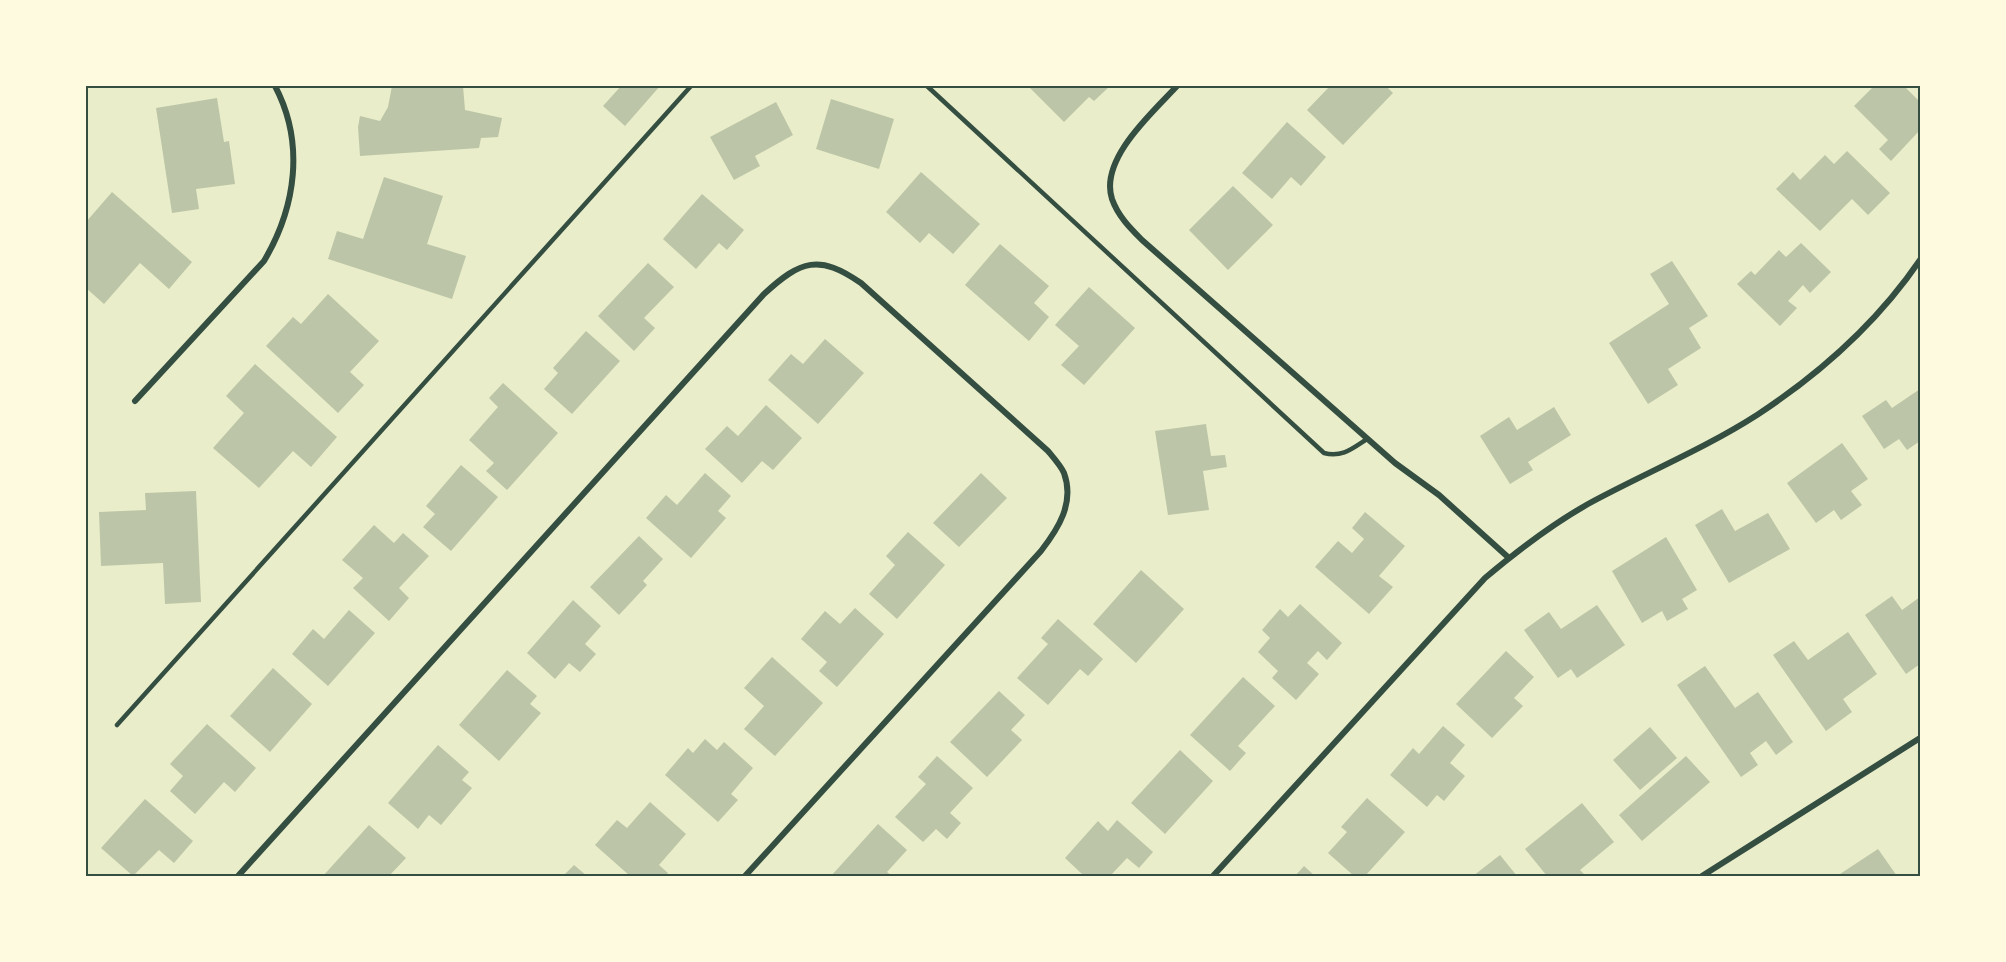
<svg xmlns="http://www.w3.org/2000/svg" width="2006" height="962" viewBox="0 0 2006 962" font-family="Signika,sans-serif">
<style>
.building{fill:#bcc5a7}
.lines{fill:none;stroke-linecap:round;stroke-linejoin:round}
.service{stroke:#344e41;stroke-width:4.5}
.minor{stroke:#344e41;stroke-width:6}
.neatline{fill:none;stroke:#344e41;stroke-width:2}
</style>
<rect width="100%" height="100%" fill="#e9edc9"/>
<path class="building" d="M 392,86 L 463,86 L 465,110 L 502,118 L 498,137 L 481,138 L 479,148 L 360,156 L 358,127 L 360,116 L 380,121 L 388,107 Z
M 621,86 L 660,86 L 625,126 L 603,106 Z
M 1028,86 L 1110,86 L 1094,101 L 1089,97 L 1064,122 Z
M 1330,86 L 1386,86 L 1393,93 L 1343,145 L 1307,110 Z
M 1874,86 L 1904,86 L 1920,102 L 1920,130 L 1891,161 L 1879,149 L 1888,140 L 1854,106 Z
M 217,98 L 224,142 L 229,141 L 235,184 L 196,189 L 199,209 L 172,213 L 156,108 Z
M 831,99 L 894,119 L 879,169 L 816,149 Z
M 776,102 L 793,135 L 755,156 L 760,166 L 734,180 L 710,137 Z
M 1287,122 L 1326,157 L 1301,186 L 1291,177 L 1272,199 L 1242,173 Z
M 1847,151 L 1890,193 L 1868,215 L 1852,199 L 1820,231 L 1776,189 L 1793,172 L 1800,180 L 1825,155 L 1834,164 Z
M 921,172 L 980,224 L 953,254 L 929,233 L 920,243 L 886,212 Z
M 384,177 L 443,196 L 427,244 L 466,256 L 452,299 L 328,259 L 337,231 L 363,239 Z
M 1233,186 L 1273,225 L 1228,270 L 1189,230 Z
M 112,192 L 192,262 L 169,289 L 140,263 L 104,304 L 86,288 L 86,222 Z
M 702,194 L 744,230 L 727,250 L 719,243 L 696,269 L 663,239 Z
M 1801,243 L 1831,272 L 1810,293 L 1803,285 L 1788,301 L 1797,308 L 1780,326 L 1737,284 L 1751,271 L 1755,275 L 1779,250 L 1786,257 Z
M 1000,244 L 1049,286 L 1034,303 L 1049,317 L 1029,341 L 965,285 Z
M 1672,261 L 1708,316 L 1689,328 L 1701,348 L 1668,369 L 1678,385 L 1648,404 L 1609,343 L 1669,304 L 1650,274 Z
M 648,263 L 674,287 L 644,318 L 655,328 L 634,351 L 598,316 Z
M 1089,287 L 1135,328 L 1084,385 L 1061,365 L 1079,346 L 1055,325 Z
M 328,294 L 379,341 L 350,372 L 364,385 L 338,413 L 266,346 L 293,317 L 301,324 Z
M 586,331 L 620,361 L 572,414 L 544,389 L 558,373 L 553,368 Z
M 825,339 L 864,373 L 818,424 L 768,380 L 791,354 L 803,364 Z
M 255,364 L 337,437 L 311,467 L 293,451 L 259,488 L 213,448 L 244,413 L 226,396 Z
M 503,383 L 558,433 L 507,490 L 486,471 L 494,463 L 469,440 L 498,407 L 489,398 Z
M 1920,389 L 1920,441 L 1907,450 L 1899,439 L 1884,449 L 1862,416 L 1886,400 L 1892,408 Z
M 766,405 L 802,438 L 773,470 L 762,461 L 742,483 L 705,449 L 727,426 L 738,436 Z
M 1554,407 L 1571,435 L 1528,462 L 1533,470 L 1510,484 L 1480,436 L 1509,417 L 1517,430 Z
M 1206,424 L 1211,456 L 1225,455 L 1227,467 L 1203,471 L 1209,510 L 1168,515 L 1155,431 Z
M 1842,443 L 1868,479 L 1851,491 L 1862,505 L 1841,520 L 1834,510 L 1816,523 L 1787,483 Z
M 461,465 L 498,497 L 451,551 L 423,527 L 435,514 L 426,506 Z
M 705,473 L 731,496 L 718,511 L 726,518 L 691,558 L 646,518 L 666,495 L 677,505 Z
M 981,473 L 1007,498 L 959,547 L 933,523 Z
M 196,491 L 201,602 L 165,604 L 163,563 L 101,566 L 99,512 L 146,510 L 145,493 Z
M 1722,509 L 1735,531 L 1768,513 L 1790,549 L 1729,583 L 1695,525 Z
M 1365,512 L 1405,546 L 1379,576 L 1393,587 L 1369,614 L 1315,567 L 1338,541 L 1352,553 L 1364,539 L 1352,528 Z
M 374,525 L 394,543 L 403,533 L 429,556 L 399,588 L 409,598 L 389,621 L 353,588 L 363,578 L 342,560 Z
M 908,532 L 945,565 L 897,619 L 869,594 L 895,565 L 886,556 Z
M 639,536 L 663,559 L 643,581 L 647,585 L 619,615 L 590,587 Z
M 1666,537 L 1697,590 L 1682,599 L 1688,609 L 1667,621 L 1662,611 L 1642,623 L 1612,571 Z
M 1141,570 L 1184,609 L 1136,663 L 1093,624 Z
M 1892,596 L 1902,610 L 1920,597 L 1920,664 L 1906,674 L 1865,615 Z
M 573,600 L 601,626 L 585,644 L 596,654 L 580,672 L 569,663 L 555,679 L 527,653 Z
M 1300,604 L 1342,643 L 1327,660 L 1318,651 L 1307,663 L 1319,674 L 1296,700 L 1272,678 L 1278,671 L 1258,652 L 1270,638 L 1262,630 L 1280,609 L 1288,617 Z
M 1597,605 L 1625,645 L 1577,678 L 1571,669 L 1558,678 L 1524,630 L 1549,612 L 1561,629 Z
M 855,608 L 884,634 L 837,687 L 819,671 L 827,662 L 801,639 L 825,611 L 840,624 Z
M 349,610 L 375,633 L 328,686 L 292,654 L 313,629 L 324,639 Z
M 1058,619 L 1103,659 L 1088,676 L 1080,669 L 1048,705 L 1017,678 L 1048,644 L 1041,638 Z
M 1848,632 L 1877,674 L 1843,699 L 1852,712 L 1826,731 L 1773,655 L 1794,641 L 1808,660 Z
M 1506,651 L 1534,677 L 1514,698 L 1523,706 L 1492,738 L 1456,704 Z
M 772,657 L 823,703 L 775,756 L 744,729 L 764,706 L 744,688 Z
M 1705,666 L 1735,708 L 1758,692 L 1793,742 L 1776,755 L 1766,741 L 1750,753 L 1758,765 L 1741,777 L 1677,685 Z
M 273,668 L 312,704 L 270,752 L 230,716 Z
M 507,670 L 537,696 L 530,704 L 541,713 L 499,761 L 459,725 Z
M 1243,677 L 1275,706 L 1238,746 L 1246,753 L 1230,771 L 1190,735 Z
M 999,691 L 1025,715 L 1011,730 L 1022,740 L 987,777 L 950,742 Z
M 207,724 L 256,768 L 235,792 L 224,782 L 195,814 L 170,791 L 183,776 L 170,764 Z
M 1443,726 L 1465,745 L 1450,763 L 1465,776 L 1444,801 L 1437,795 L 1427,807 L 1390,775 L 1413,748 L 1419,754 Z
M 1650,727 L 1677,758 L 1640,790 L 1613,760 Z
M 705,739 L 717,750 L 724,742 L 753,768 L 731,794 L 738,800 L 718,822 L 665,775 L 688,748 L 693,753 Z
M 438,745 L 469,772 L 462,780 L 472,788 L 441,825 L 429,815 L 418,829 L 388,803 Z
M 1180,750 L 1213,781 L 1165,834 L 1131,803 Z
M 937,756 L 973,788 L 950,813 L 961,823 L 947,839 L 936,829 L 923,842 L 895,817 L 926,784 L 918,777 Z
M 1686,756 L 1710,782 L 1642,841 L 1619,815 Z
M 1367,798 L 1405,832 L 1365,876 L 1354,876 L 1328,853 L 1347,832 L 1341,827 Z
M 145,799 L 193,841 L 174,863 L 159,850 L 133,876 L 101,848 Z
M 650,802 L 686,834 L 659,865 L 668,873 L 666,876 L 630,876 L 595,845 L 617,820 L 627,828 Z
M 1582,803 L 1614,842 L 1580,870 L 1586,876 L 1547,876 L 1525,849 Z
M 1117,820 L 1153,852 L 1139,868 L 1127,858 L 1111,875 L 1113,876 L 1080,876 L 1082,874 L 1065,858 L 1098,821 L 1108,831 Z
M 878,824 L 907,850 L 887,872 L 892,876 L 831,876 Z
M 369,825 L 406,858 L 389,876 L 323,876 Z
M 1878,849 L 1897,876 L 1837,876 Z
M 1500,855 L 1517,876 L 1473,876 Z
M 574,865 L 587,876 L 563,876 Z
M 1304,866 L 1315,876 L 1295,876 Z"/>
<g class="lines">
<path class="service" d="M 927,86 L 1324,453 C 1342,458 1353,448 1367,439
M 117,725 L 691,86"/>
<path class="minor" d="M 1177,86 C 1153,112 1099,159 1112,199 C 1118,216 1130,228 1142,240 L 1395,463 L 1439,495 L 1509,558
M 135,401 L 264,261 C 296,207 305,143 275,86
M 238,876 L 764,294 C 801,260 819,254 861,283 L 1048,451 C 1053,457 1061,466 1064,473 C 1075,503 1058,529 1041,551 L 745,876
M 1213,876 L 1485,578 C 1517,551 1551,525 1588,504 C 1643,474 1704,449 1757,415 C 1821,373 1877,323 1920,260
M 1702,876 L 1920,738"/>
</g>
<rect width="2006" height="962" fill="none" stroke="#fefae0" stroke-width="174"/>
<rect x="87" y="87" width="1832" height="788" class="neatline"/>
</svg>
